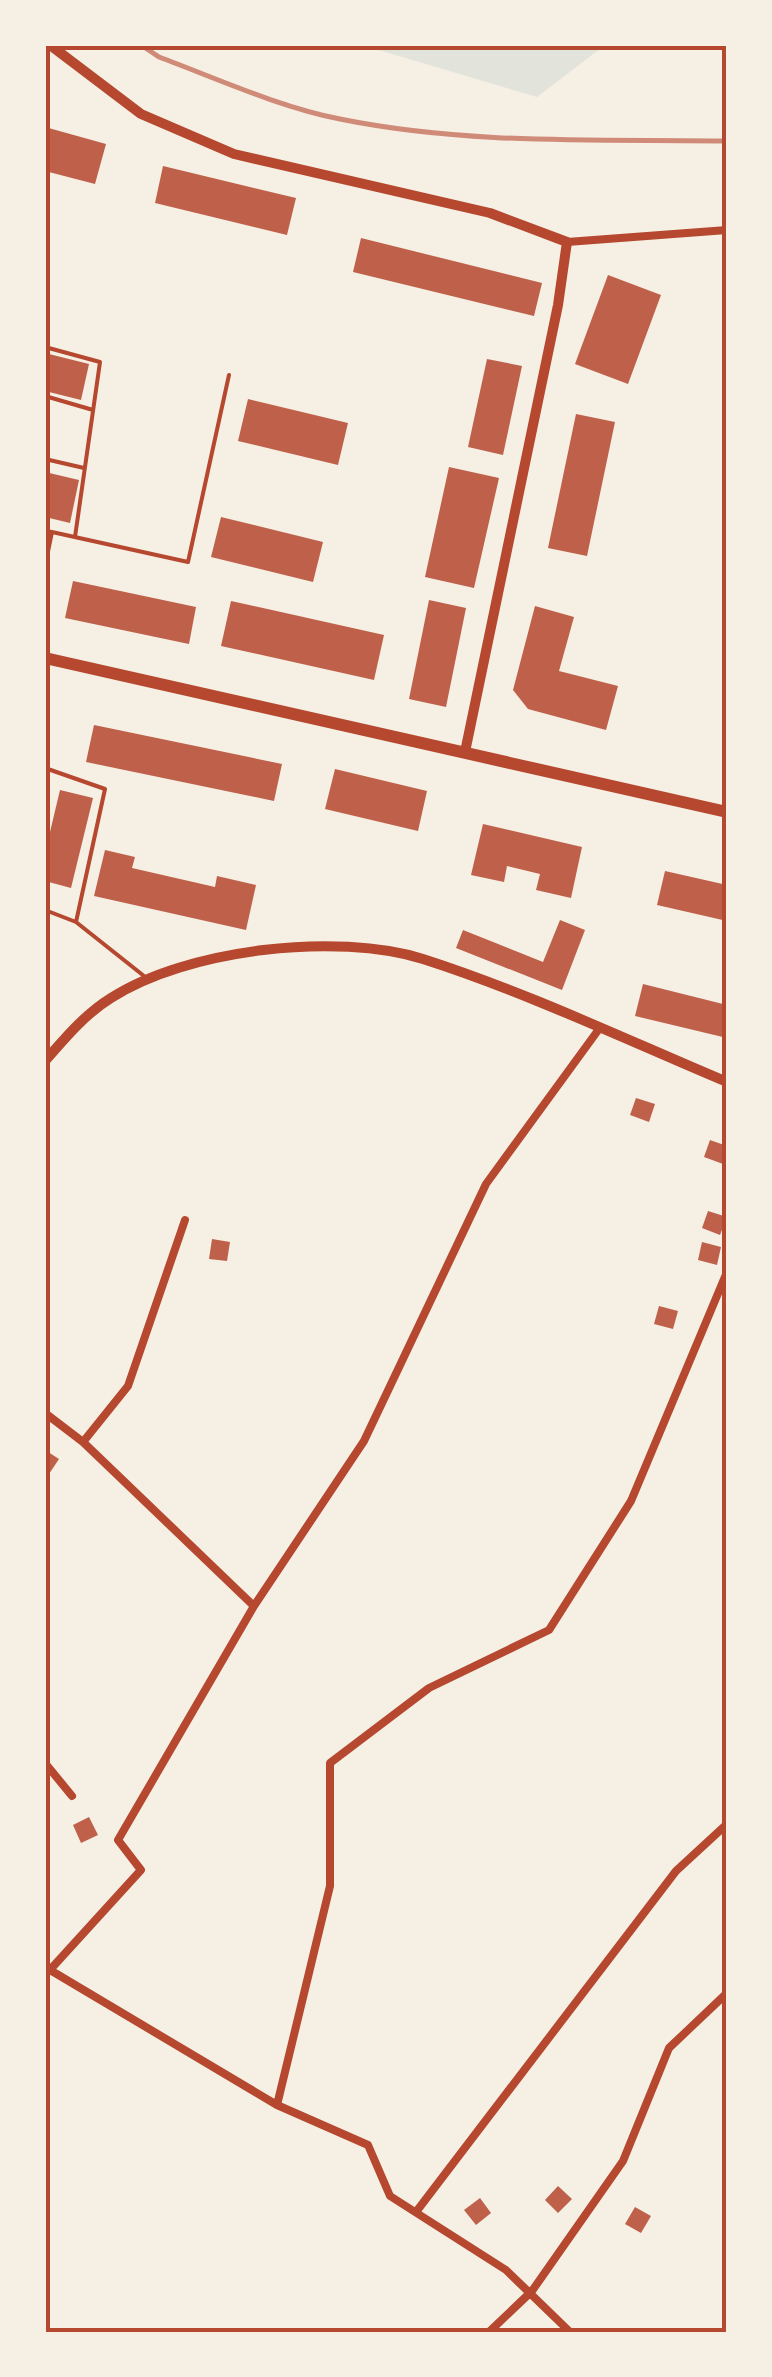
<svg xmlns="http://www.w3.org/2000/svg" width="772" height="2377" viewBox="0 0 772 2377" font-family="'Noto Sans',sans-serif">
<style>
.green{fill:#e2e4dc}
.building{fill:#bf614a}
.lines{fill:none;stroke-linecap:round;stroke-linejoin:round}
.service{stroke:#b5482f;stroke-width:4}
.minor{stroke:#b5482f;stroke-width:8}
.tertiary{stroke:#b5482f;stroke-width:10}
.primary{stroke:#b5482f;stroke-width:12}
.rail{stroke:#cf8b77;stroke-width:5}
.neatline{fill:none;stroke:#b5482f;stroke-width:4}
</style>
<rect width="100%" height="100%" fill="#f6efe4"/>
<path class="green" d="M 362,45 L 605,45 L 537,97 Z"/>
<path class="building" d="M 45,127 L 106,144 L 95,184 L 45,171 Z
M 163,166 L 296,198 L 287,235 L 155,203 Z
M 361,238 L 542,283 L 534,316 L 353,272 Z
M 608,275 L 661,295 L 628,384 L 575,364 Z
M 45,353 L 89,364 L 81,400 L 45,391 Z
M 487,359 L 522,366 L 503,455 L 468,447 Z
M 248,399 L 348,423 L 338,465 L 238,441 Z
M 576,414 L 615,422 L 587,556 L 548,548 Z
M 449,467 L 499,478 L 474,588 L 425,577 Z
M 45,472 L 79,480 L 70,523 L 45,517 Z
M 221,517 L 323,542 L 313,582 L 211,557 Z
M 73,581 L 196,607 L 189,644 L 65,618 Z
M 429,600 L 466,608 L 446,707 L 409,699 Z
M 231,601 L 384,635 L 374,680 L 221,646 Z
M 535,606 L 574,617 L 559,671 L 618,686 L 606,730 L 528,709 L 513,690 Z
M 94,725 L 282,764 L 274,801 L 86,762 Z
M 335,769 L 427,791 L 418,831 L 325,809 Z
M 60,790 L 93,798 L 71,888 L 45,881 L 45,853 Z
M 483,824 L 582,847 L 571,898 L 536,890 L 540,874 L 507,866 L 504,882 L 471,875 Z
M 105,850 L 135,857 L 132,868 L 215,887 L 217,876 L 256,885 L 246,930 L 94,896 Z
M 665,871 L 727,885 L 727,921 L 657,905 Z
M 560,920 L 585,930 L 562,990 L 456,948 L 463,930 L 543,962 Z
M 643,984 L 727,1005 L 727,1038 L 635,1016 Z
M 636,1098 L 655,1104 L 649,1122 L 630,1115 Z
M 710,1140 L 727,1146 L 723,1164 L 704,1157 Z
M 708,1211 L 727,1217 L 720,1235 L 702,1228 Z
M 212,1239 L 230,1242 L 227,1261 L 209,1259 Z
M 702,1242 L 721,1247 L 717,1265 L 698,1260 Z
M 659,1306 L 678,1311 L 673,1329 L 654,1324 Z
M 45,1450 L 59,1459 L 49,1474 L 45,1472 Z
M 89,1817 L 98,1835 L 81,1843 L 73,1825 Z
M 558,2186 L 572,2199 L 558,2213 L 545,2200 Z
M 480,2198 L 491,2213 L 476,2225 L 464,2210 Z
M 635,2207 L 651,2216 L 641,2233 L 625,2224 Z"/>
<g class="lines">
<path class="service" d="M 45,347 L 100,362 L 75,537
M 45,396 L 93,410
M 45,459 L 84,468
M 45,531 L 52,532 L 45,566
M 52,532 L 188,562 L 229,375
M 45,768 L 105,789 L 76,922
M 45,910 L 76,922 L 144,976"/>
<path class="minor" d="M 567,242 L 727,230
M 45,1413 L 83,1442 L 254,1606
M 83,1442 L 128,1386 L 185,1220
M 45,1763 L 72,1796
M 45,1967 L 277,2105 L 368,2145 L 390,2196 L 506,2270 L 570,2332
M 49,1971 L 141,1870 L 118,1840 L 254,1606 L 364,1441 L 486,1184 L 599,1029
M 277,2105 L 330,1886 L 330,1763 L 429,1688 L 549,1630 L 631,1501 L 727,1272
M 416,2212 L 676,1871 L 727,1824
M 489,2332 L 532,2291 L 623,2161 L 669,2048 L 727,1993"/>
<path class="tertiary" d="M 50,45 L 141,114 L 234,154 L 490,213 L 567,242 L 558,305 L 465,752
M 45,1061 C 65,1038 85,1014 111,998 C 187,949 337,932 423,959 C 526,992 627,1040 727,1082"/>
<path class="primary" d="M 45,658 L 727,812"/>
<path class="rail" d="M 141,45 L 159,57 C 218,79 279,107 340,119 C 468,145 597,139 727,141"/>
</g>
<rect width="772" height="2377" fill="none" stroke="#f6efe4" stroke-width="95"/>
<rect x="48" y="48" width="676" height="2282" class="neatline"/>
</svg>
